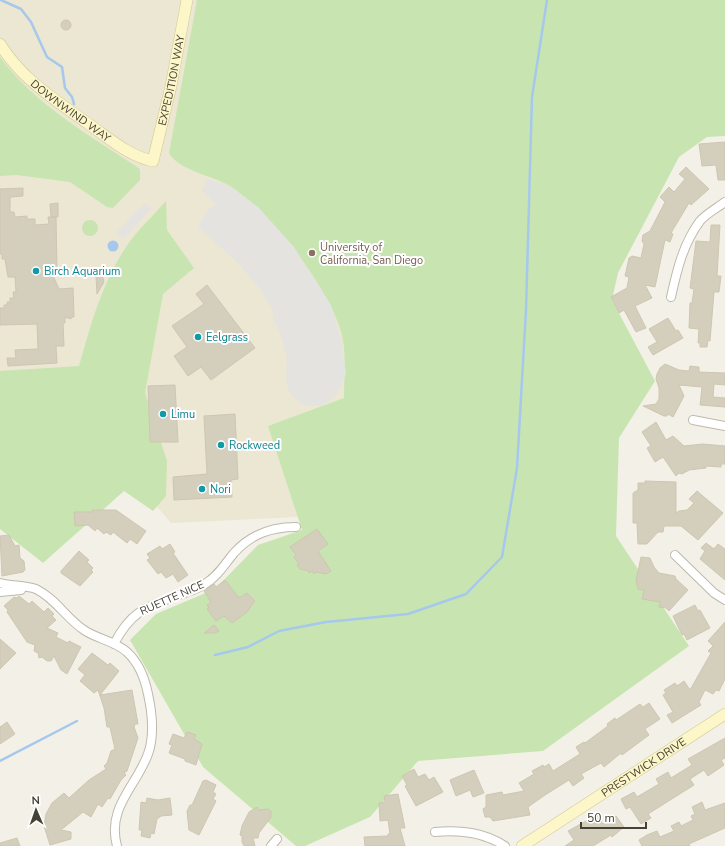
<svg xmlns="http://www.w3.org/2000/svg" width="725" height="846" viewBox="0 0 725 846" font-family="'Nunito Sans',sans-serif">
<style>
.education{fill:#ebe7d2}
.green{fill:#c8e5b1}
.parking{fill:#e4e3df}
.water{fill:#a6c8ed}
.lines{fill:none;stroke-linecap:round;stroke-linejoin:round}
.stream{stroke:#a6c8ed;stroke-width:2.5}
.building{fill:#d4cebd;stroke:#cec6b0}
.street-casing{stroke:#beb9aa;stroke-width:10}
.secondary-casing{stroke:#d1c898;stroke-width:12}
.street{stroke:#fff;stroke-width:8}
.secondary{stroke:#fcf6c8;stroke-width:11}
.education-dot{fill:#8d6e63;stroke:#fff;stroke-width:1.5}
.culture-dot{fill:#0f9aa8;stroke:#fff;stroke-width:1.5}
.labels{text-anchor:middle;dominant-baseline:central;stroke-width:4;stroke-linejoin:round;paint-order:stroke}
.street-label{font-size:11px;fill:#464136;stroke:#fff}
.education-label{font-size:11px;fill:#785e54;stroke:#fff;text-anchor:start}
.culture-label{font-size:11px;fill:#0d838f;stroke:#fff;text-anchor:start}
</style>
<rect width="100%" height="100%" fill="#f3f1e7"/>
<path class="education" d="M 0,0 L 725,0 L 708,133 L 676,156 L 600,307 L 572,504 L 171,523 L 153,502 L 125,483 L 0,525 Z"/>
<path class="green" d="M 197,0 L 725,0 L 725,136 L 707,137 L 679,157 L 618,273 L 612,300 L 655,381 L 619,438 L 616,536 L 689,646 L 543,751 L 418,761 L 370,817 L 305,846 L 296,846 L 203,767 L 130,640 L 156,614 L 215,589 L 258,545 L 302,530 L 268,426 L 344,398 C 344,380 346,358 343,340 C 335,294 269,211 230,186 C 214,176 178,170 169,153 Z
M 0,57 C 36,106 91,136 140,169 L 140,180 L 113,208 L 107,207 L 70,182 L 17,175 L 0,176 Z
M 166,201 L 167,230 L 194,268 L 163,294 L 145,393 L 167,461 L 166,496 L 153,511 L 124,491 L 43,563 L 0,529 L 0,371 L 79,366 C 91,324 102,283 126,247 C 137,230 153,216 166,201 Z
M82 228a8 8 0 1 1 16 0a8 8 0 1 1-16 0Z"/>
<path class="parking" d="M 207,179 L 230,186 L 258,207 L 294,247 L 331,305 L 341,338 L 346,374 L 337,394 L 329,401 L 320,406 L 310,406 L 302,404 L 294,398 L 289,391 L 286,380 L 287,357 L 280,333 L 273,319 L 273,311 L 260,289 L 237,262 L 198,227 L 208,210 L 216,204 L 202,191 Z
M 145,203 L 152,208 L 123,240 L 116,233 Z"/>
<path class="water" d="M107.5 246a5.5 5.5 0 1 1 11 0a5.5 5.5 0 1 1-11 0Z"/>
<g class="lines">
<path class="stream" d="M 1,0 L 21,9 L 31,22 L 47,57 L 62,67 L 65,88 L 72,97 L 74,104
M 215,655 L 248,647 L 279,631 L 326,622 L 408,614 L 466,594 L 502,557 L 517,468 L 526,310 L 532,97 L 547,0
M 0,761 L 77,721"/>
</g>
<path class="building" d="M61 25a5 5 0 1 1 10 0a5 5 0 1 1-10 0Z
M 725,142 L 725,180 L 718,180 L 716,165 L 702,166 L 699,144 Z
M 686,167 L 709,189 L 691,205 L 689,203 L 671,233 L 673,234 L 670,242 L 665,240 L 655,287 L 645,285 L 652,298 L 635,306 L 646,328 L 636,332 L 624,310 L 619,313 L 611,297 L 627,288 L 629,277 L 625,276 L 629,258 L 632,256 L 641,258 L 644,244 L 642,241 L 643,235 L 650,231 L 665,202 L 660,197 L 669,187 L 674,192 L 685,179 L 679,174 Z
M 23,188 L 23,196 L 10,197 L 10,212 L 14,212 L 15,217 L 27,216 L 27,219 L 35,219 L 35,225 L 49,224 L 48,217 L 56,217 L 57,271 L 51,271 L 59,289 L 73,288 L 74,317 L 71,317 L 71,319 L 65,317 L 65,323 L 63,323 L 64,346 L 56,346 L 57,363 L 8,366 L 7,358 L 16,358 L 15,350 L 38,349 L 37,324 L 0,325 L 0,308 L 4,308 L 4,305 L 7,305 L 7,302 L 10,302 L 10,298 L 14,298 L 13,292 L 16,292 L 15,277 L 8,277 L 5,259 L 2,259 L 2,254 L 0,254 L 0,189 Z
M 58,203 L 58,217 L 51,217 L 50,204 Z
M 711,225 L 720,225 L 717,276 L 721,276 L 719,292 L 714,292 L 710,341 L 708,340 L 707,347 L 700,347 L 700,343 L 698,343 L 699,329 L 689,328 L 690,303 L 692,303 L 694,289 L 690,288 L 696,241 L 710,242 Z
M 101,271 L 104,282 L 97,294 L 96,276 Z
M 207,285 L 255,348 L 211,380 L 201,367 L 188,376 L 174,356 L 187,347 L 172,326 L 204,304 L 196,294 Z
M 668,318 L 676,331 L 678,330 L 683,338 L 653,355 L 648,347 L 657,342 L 649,329 Z
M 665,364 L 679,370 L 689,371 L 690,366 L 699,367 L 699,372 L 725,373 L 725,385 L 714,384 L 713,397 L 725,398 L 725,407 L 700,405 L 702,387 L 679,385 L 684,396 L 673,417 L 668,414 L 667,416 L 664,416 L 643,406 L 656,404 L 659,399 L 659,388 L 656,379 L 657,374 L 660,368 Z
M 175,385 L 178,442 L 150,442 L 148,386 Z
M 235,414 L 238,479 L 231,480 L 232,497 L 174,500 L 173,477 L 207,474 L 204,416 Z
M 656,422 L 666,440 L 673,436 L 684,446 L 703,444 L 725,446 L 725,464 L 721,464 L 721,467 L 706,466 L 706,468 L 689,470 L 682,474 L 679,473 L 676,476 L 663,457 L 655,462 L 647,448 L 651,446 L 642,432 Z
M 645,481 L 676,482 L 676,513 L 679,511 L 687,510 L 694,503 L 689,499 L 697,491 L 723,513 L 698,540 L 681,526 L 664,526 L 663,532 L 658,532 L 647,544 L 638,544 L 637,523 L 633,523 L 633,493 L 638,490 L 638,483 L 645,483 Z
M 92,510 L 116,510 L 146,531 L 137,544 L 130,539 L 127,543 L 113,532 L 111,535 L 106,532 L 104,534 L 97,528 L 95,531 L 88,525 L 75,526 L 74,512 L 93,512 Z
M 317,529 L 328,544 L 318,551 L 331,571 L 326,574 L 316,572 L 314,574 L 312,571 L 309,573 L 308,571 L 300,569 L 297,565 L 299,564 L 294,557 L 296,555 L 290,547 Z
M 9,535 L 15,546 L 19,545 L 20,558 L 24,561 L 25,570 L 23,572 L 2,576 L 0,536 Z
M 706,543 L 714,549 L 718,544 L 725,549 L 725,580 L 700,559 L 705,551 L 701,548 Z
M 170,544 L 175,552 L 173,553 L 188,575 L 178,582 L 173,574 L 166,578 L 161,572 L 158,574 L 147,560 L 150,558 L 147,554 L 160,546 L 162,549 Z
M 79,551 L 89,560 L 87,562 L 93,568 L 91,570 L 93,572 L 80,586 L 61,573 L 61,571 Z
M 641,557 L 650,558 L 654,567 L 659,573 L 675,576 L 676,579 L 688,590 L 669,611 L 666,608 L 659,607 L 660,602 L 642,599 L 644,590 L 638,589 L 636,581 Z
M 225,580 L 239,598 L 247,593 L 255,601 L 247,612 L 232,623 L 224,616 L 216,621 L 207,609 L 209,608 L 207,605 L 211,602 L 204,591 L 214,584 L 216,587 Z
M 19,596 L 29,604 L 32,601 L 44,612 L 48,608 L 54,614 L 52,616 L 56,620 L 47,628 L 58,633 L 56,637 L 68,643 L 69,641 L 81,647 L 67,674 L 61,670 L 54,656 L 51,661 L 47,661 L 42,657 L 39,658 L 38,653 L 34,651 L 35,645 L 27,642 L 7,612 L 8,610 L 4,606 L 14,597 L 17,598 Z
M 695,605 L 698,611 L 700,610 L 710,628 L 687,640 L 684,634 L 682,635 L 673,616 Z
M 725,622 L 725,679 L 719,691 L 716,690 L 713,694 L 705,690 L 699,702 L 701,705 L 672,723 L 667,715 L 673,712 L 663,695 L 666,693 L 664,690 L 675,683 L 677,686 L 684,681 L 690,690 L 711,653 L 708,651 L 713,646 L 708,641 Z
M 214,625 L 219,631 L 215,633 L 204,633 Z
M 0,639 L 16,653 L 0,669 Z
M 92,653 L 108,665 L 110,663 L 119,671 L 100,695 L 132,690 L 138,724 L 135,724 L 134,727 L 138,738 L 127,771 L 124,773 L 126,775 L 121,780 L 110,799 L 108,798 L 102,807 L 98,804 L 91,817 L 83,812 L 61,830 L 71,832 L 71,839 L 50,845 L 44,826 L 46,814 L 52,803 L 64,793 L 69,798 L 89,780 L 106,769 L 104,766 L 107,763 L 111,751 L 115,749 L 110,727 L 107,727 L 104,708 L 98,690 L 94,693 L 80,681 L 85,675 L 78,669 Z
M 649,703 L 660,719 L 645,729 L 649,735 L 622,755 L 621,753 L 604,767 L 601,763 L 581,774 L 584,778 L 573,786 L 569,780 L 545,795 L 528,807 L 530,815 L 493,821 L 490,817 L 485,817 L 483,809 L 486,807 L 486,795 L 502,792 L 503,795 L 524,791 L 519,783 L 534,774 L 532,771 L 543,765 L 544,767 L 549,764 L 553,771 L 580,754 L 576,747 L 584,742 L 585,743 L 608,726 L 607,724 L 615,718 L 616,720 L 640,704 L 643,707 Z
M 7,722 L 15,734 L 0,744 L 0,727 Z
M 187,732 L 196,735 L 194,739 L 202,744 L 196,765 L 185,761 L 185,759 L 169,753 L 172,745 L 169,744 L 173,734 L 184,738 Z
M 725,738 L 725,758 L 721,760 L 724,765 L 708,776 L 704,770 L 690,779 L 694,785 L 648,814 L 651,818 L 641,824 L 630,807 L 626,809 L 621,799 L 634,792 L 637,797 L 659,784 L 656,779 L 668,772 L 671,778 L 692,765 L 688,759 Z
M 414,769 L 418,777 L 425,774 L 429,780 L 434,777 L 443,792 L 416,806 L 405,786 L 407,785 L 402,776 Z
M 474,770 L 484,793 L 473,797 L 470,790 L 456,796 L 450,780 Z
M 206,780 L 216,785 L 213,792 L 216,794 L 213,799 L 216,801 L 199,835 L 189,830 L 187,811 L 190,805 L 192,805 L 203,781 Z
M 398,794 L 405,828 L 400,828 L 405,846 L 365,846 L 364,837 L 388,836 L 388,834 L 390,834 L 388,820 L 380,821 L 379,803 L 385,802 L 384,796 Z
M 147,798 L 158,800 L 170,798 L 172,815 L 161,816 L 157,819 L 154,834 L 151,833 L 150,838 L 141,836 L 142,830 L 139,830 L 141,802 L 146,803 Z
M 702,802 L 705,810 L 725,803 L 725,828 L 689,844 L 690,846 L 642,846 L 639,840 L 647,835 L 657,831 L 660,837 L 674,831 L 671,826 L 679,822 L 681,826 L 693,820 L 691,816 L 695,814 L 692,807 Z
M 257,807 L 259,810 L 268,809 L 271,811 L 271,817 L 259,833 L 258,838 L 253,838 L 255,846 L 244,846 L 242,842 L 242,836 L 240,835 L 242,826 L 249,812 Z
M 597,815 L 603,824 L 616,816 L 624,827 L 612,837 L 611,835 L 593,846 L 565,846 L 574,840 L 568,831 Z
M 17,838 L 20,846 L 0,846 L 0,843 Z"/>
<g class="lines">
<defs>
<path id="street" d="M 671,297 C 677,270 683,244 700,221 C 706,214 717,208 725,202
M 693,420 L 725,426
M 675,555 L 714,593 L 725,600
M 0,583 C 11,586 26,585 36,589 C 56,599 66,618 84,630 C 97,639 115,641 127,652 C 139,663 145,679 148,694 C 152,712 154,734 149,751 C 139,784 106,806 117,846
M 0,592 L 21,590
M 114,644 C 131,611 146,607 179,595 C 188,592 197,589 205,584 C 218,576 224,565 234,553 C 251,534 271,527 296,527
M 435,832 C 461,830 483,832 505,846
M 271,846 L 277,839"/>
<g id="secondary">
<path id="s1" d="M 0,44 C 22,80 57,101 90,125 C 110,139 129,156 153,161 L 171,86 L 187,0"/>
<path id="s2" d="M 522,846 L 725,714"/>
</g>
</defs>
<use href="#street" class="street-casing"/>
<use href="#secondary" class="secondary-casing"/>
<use href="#street" class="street"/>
<use href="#secondary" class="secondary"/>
</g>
<circle class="education-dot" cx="312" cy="253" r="4"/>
<g class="culture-dot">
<circle cx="36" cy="271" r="4"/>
<circle cx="198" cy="337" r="4"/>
<circle cx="163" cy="414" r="4"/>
<circle cx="221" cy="445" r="4"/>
<circle cx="202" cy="489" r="4"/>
</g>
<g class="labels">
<g class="street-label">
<text stroke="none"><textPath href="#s1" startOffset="278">EXPEDITION WAY</textPath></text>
<text stroke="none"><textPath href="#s1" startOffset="98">DOWNWIND WAY</textPath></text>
<text transform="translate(172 598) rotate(-24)">RUETTE NICE</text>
<text stroke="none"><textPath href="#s2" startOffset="145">PRESTWICK DRIVE</textPath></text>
</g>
<g class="education-label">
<text x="320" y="247">University of<tspan x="320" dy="13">California, San Diego</tspan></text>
</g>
<g class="culture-label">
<text x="44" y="271">Birch Aquarium</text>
<text x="206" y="337">Eelgrass</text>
<text x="171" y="414">Limu</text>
<text x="229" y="445">Rockweed</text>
<text x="210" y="489">Nori</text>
</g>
</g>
<g transform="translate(36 810) rotate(358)" stroke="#ffffff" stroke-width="3" paint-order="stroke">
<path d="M0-3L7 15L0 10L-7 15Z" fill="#464136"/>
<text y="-6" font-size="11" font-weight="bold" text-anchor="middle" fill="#464136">N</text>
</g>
<path d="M581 822v6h65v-6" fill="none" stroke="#464136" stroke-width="2"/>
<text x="587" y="822" font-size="12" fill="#464136" stroke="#ffffff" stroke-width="3" paint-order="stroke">50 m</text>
</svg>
